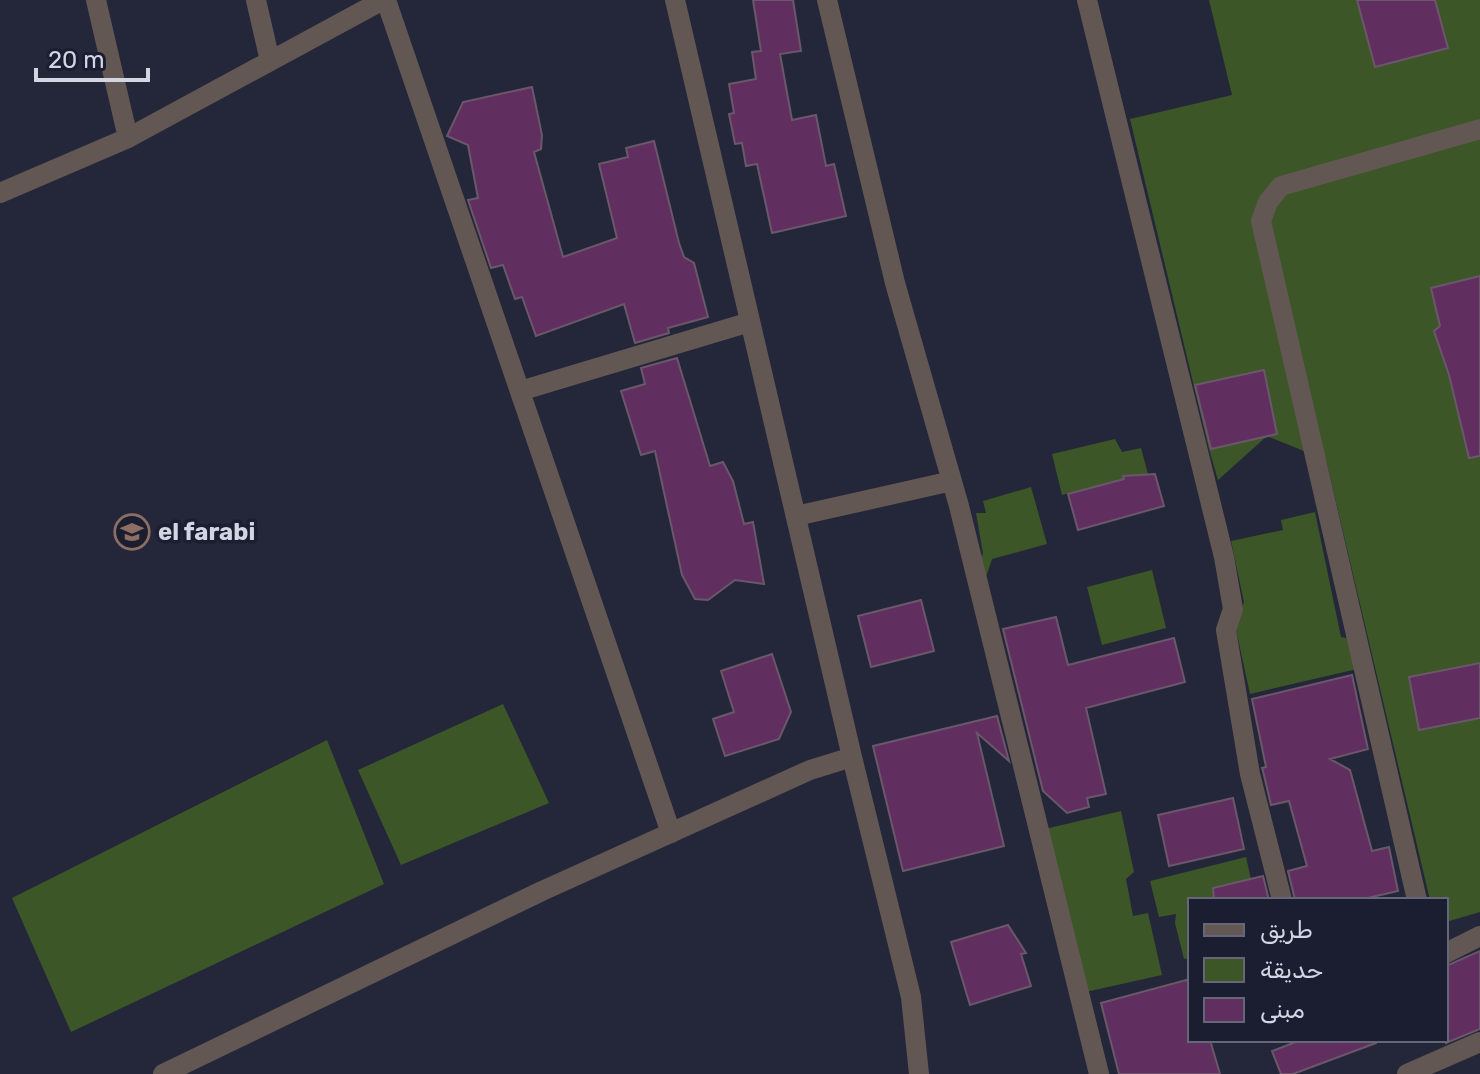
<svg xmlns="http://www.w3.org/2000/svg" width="1480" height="1074" viewBox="0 0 1480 1074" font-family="Rubik,Cairo,sans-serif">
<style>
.green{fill:#3c5627}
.building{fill:#602f60;stroke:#6a5769;stroke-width:2}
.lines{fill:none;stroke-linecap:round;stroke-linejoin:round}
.minor{stroke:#635754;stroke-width:20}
.tertiary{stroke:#635754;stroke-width:20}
.labels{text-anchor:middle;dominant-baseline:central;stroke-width:7;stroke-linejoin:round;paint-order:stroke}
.poi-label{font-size:24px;font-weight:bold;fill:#d3d5e3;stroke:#1b1d30;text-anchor:start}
</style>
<rect width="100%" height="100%" fill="#24273a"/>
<path class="green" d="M 1209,0 L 1480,0 L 1480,912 L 1446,922 L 1446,900 L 1430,900 L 1326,460 L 1267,436 L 1218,480 L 1209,449 L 1130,119 L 1232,95 Z
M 1115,439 L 1122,452 L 1141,448 L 1148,474 L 1062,495 L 1052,454 Z
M 1031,487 L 1047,544 L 992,559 L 986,577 L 980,560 L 983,554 L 976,513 L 986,513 L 983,501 Z
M 1315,512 L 1341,637 L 1350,639 L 1357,669 L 1250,694 L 1235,625 L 1244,602 L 1231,541 L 1283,530 L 1281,520 Z
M 1152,570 L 1166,628 L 1102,645 L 1087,587 Z
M 503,704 L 549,803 L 401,865 L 358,770 Z
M 327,740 L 384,884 L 71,1032 L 12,898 Z
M 1121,811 L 1134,872 L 1126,879 L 1133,916 L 1148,913 L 1162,975 L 1081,993 L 1045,829 Z
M 1246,857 L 1252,884 L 1224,900 L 1190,900 L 1190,958 L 1184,959 L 1175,923 L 1176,914 L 1159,917 L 1150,881 Z"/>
<path class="building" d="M 753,0 L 793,0 L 801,51 L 780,54 L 792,120 L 816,115 L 826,166 L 834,164 L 846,216 L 772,233 L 757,164 L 746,166 L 742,143 L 735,144 L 729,114 L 734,113 L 729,84 L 756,79 L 752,52 L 761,51 Z
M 1357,0 L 1435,0 L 1448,48 L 1375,67 Z
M 532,87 L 542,135 L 541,149 L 534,152 L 563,257 L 617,238 L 599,164 L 628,157 L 626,148 L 654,141 L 679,243 L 684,257 L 694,263 L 708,317 L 668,328 L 669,333 L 635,343 L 624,304 L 536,336 L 522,297 L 515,299 L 503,265 L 491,268 L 468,200 L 478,198 L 468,145 L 447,136 L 463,102 Z
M 1480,276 L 1480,456 L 1469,458 L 1449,375 L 1434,331 L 1440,326 L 1431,288 Z
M 677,358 L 710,466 L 723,462 L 733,481 L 744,524 L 753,522 L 764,584 L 735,580 L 708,600 L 695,599 L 682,575 L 655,451 L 641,455 L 621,391 L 645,384 L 641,368 Z
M 1264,370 L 1277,434 L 1211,449 L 1195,385 Z
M 1155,474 L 1164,506 L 1078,530 L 1068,494 L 1124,479 L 1123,476 Z
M 921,600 L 934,651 L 871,667 L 858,616 Z
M 1056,617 L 1068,665 L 1174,638 L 1185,682 L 1086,708 L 1106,794 L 1087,798 L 1089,807 L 1067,813 L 1043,791 L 1003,629 Z
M 772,654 L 791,712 L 779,739 L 725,756 L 713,719 L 734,712 L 721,671 Z
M 1480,663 L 1480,718 L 1419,730 L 1409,677 Z
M 1352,675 L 1368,749 L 1330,759 L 1350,770 L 1372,851 L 1389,847 L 1398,891 L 1359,900 L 1295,900 L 1288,871 L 1307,866 L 1289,801 L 1271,805 L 1263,771 L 1262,768 L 1266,767 L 1252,699 Z
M 997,716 L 1009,761 L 977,733 L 1004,846 L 903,871 L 873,746 Z
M 1233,798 L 1244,849 L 1169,866 L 1158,815 Z
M 1263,876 L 1269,900 L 1214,900 L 1213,888 Z
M 1008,925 L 1026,953 L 1021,954 L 1031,986 L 970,1005 L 951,942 Z
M 1480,951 L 1480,1029 L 1446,1043 L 1446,966 Z
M 1190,979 L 1190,1040 L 1210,1040 L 1220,1074 L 1119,1074 L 1101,1003 Z
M 1301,1040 L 1376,1040 L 1376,1043 L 1293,1074 L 1281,1074 L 1272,1051 Z"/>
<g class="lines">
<path class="minor" d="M 96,0 L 128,138
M 256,0 L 270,61
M 386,0 L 671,833
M 675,0 L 852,757
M 827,0 L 895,283 L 959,506 L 1099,1074
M 1087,0 L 1224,557 L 1233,609 L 1226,630 L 1250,774 L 1282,900
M 520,391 L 750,322
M 796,516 L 952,481
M 1417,900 L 1261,221 L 1268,202 L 1281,186 L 1480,129
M 1446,953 L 1480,936
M 163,1074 L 542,891 L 810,770 L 852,757 L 911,997 L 919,1074
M 1407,1074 L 1480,1042"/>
<path class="tertiary" d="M 0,193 L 128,138 L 383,0"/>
</g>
<defs>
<symbol id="school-ring" viewBox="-11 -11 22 22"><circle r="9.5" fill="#1b1d30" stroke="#8d6e63" stroke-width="1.5"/><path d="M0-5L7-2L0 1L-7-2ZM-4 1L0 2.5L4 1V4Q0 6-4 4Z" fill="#8d6e63"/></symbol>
</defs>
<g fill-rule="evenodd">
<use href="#school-ring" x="112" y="512" width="40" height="40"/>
</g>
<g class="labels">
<g class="poi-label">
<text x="158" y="532">el farabi</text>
</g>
</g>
<rect x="1188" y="898" width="260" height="144" fill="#1b1d30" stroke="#656778" stroke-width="2"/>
<rect x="1204" y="924" width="40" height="12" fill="#635754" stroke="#656778" stroke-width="2"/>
<text x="1260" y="938" font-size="24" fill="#d3d5e3">طريق</text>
<rect x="1204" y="958" width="40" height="24" fill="#3c5627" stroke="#656778" stroke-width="2"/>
<text x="1260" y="978" font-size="24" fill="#d3d5e3">حديقة</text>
<rect x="1204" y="998" width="40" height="24" fill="#602f60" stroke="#656778" stroke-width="2"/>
<text x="1260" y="1018" font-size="24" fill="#d3d5e3">مبنى</text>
<path d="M36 68v12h112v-12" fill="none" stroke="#d3d5e3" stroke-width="4"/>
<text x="48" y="68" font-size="24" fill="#d3d5e3" stroke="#1b1d30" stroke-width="6" paint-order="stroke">20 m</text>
</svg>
